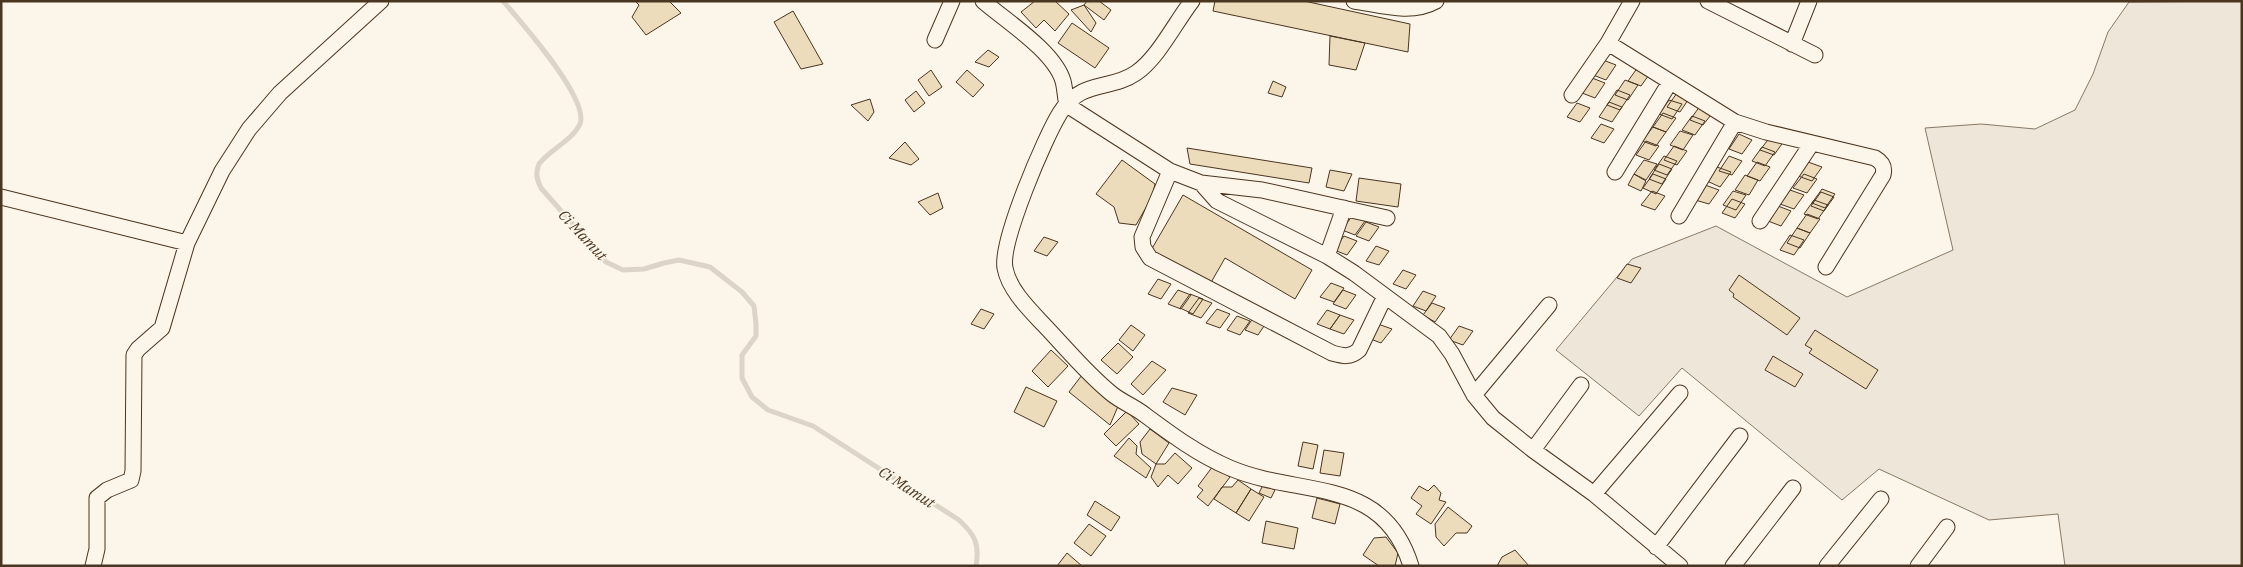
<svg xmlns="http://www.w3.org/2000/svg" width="2243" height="567" viewBox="0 0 2243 567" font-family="'IBM Plex Serif',serif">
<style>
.green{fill:#ede6d9;stroke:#887966}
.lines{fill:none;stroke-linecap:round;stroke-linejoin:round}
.stream{stroke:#dcd4c6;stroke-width:5}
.building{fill:#ecdcbc;stroke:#4a3520}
.street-casing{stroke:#4a3520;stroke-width:17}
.street{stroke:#fbf6e9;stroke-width:15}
.labels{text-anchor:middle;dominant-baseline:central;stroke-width:4;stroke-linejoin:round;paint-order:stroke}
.water-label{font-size:15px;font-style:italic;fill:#4a3520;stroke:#fbf6e9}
</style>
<rect width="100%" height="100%" fill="#fbf6e9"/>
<path class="green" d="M 2242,1 L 2242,566 L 2065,566 L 2058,514 L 1989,520 L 1879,469 L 1842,500 L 1682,368 L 1639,416 L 1556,350 L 1632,259 L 1716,226 L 1847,297 L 1953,250 L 1925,128 L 1981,124 L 2035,129 L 2075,110 L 2093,74 L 2108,32 L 2129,2 Z"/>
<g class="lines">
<path class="stream" d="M 503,1 C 520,21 590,99 580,124 C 572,141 550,149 539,164 C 535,173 537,180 541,188 L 606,262 L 623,270 L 644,269 L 664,263 L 679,260 L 710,267 L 742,292 L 754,306 L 756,324 L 756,336 L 742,355 L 742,378 L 752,397 L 768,410 L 813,426 L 959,520 C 974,534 980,543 976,566"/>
</g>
<path class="building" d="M 635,1 L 669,1 L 681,13 L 646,35 L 632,17 L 639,5 Z
M 1035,1 L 1055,1 L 1069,14 L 1055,31 L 1044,20 L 1036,28 L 1021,12 Z
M 1087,1 L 1099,1 L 1111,10 L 1104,20 L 1084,5 Z
M 1215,1 L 1304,1 L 1410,24 L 1408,52 L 1213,11 Z
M 1084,5 L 1096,23 L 1091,32 L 1071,10 Z
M 793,11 L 823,64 L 801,69 L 774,22 Z
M 1072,23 L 1109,48 L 1095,68 L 1058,43 Z
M 1330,36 L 1365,43 L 1356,70 L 1329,65 Z
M 988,50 L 999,57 L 989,67 L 975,62 Z
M 1603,60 L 1616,65 L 1606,80 L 1593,75 Z
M 1638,67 L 1651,72 L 1641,86 L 1628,81 Z
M 931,70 L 942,87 L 929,96 L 918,80 Z
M 967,70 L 984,85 L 973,97 L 956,82 Z
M 1592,78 L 1605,83 L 1595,98 L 1582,93 Z
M 1625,80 L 1638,85 L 1628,100 L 1615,95 Z
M 1273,81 L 1286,87 L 1282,97 L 1268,93 Z
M 1617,90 L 1630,95 L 1620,110 L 1607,105 Z
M 916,91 L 925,103 L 914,112 L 905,100 Z
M 1677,93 L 1690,97 L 1680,112 L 1667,107 Z
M 870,99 L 874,112 L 868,121 L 851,105 Z
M 1669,100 L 1682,104 L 1672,119 L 1659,114 Z
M 1609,102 L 1622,107 L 1612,122 L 1599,117 Z
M 1577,103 L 1590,108 L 1580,122 L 1567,117 Z
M 1700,106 L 1714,111 L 1703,125 L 1690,120 Z
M 1663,113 L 1676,118 L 1666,132 L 1653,127 Z
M 1692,116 L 1705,121 L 1695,135 L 1682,130 Z
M 1601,124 L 1614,129 L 1604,143 L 1591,138 Z
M 1653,127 L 1666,132 L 1656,146 L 1642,141 Z
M 1680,131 L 1693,135 L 1683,150 L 1670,145 Z
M 1739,134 L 1752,140 L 1742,154 L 1729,149 Z
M 1771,136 L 1784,141 L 1774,155 L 1760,150 Z
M 1646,141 L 1659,146 L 1649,160 L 1636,155 Z
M 905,142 L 919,159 L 911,165 L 889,158 Z
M 1674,146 L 1687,151 L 1677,165 L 1664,160 Z
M 1762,147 L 1775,152 L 1765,166 L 1752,161 Z
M 1187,148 L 1312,168 L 1309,183 L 1190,164 Z
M 1664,156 L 1677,161 L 1667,175 L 1654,170 Z
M 1729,156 L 1742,161 L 1732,175 L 1719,171 Z
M 1122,160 L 1155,184 L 1152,197 L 1136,225 L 1119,223 L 1114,207 L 1096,194 Z
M 1644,160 L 1657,164 L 1646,180 L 1634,174 Z
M 1757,162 L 1770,167 L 1760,181 L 1747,176 Z
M 1808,162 L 1822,167 L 1812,181 L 1798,176 Z
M 1659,164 L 1672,169 L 1662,184 L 1649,179 Z
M 1717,167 L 1731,172 L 1720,187 L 1707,181 Z
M 1330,170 L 1352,174 L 1344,191 L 1326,187 Z
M 1634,174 L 1646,181 L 1641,191 L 1628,185 Z
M 1653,174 L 1666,179 L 1656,194 L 1643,188 Z
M 1804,174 L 1817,179 L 1807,193 L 1793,188 Z
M 1745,175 L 1758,180 L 1749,195 L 1735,190 Z
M 1359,178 L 1401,184 L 1398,207 L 1356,201 Z
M 1705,185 L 1719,190 L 1709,204 L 1695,200 Z
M 1822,189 L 1835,194 L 1825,208 L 1812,203 Z
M 1790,190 L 1804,195 L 1794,209 L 1780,204 Z
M 1652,191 L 1665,196 L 1655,210 L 1641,205 Z
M 1733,191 L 1746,195 L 1736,210 L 1723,205 Z
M 1821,192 L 1834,197 L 1824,211 L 1811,206 Z
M 938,193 L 943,208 L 930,215 L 918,202 Z
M 1183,195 L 1312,270 L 1295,299 L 1225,258 L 1209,286 L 1150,252 Z
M 1732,199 L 1745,204 L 1735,218 L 1722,213 Z
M 1814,200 L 1828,205 L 1818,219 L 1804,214 Z
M 1778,206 L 1791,211 L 1781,226 L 1768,221 Z
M 1807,214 L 1820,219 L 1810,233 L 1797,228 Z
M 1352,216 L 1365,221 L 1355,235 L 1342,230 Z
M 1366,222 L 1379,227 L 1369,241 L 1356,236 Z
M 1797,228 L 1810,233 L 1800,248 L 1787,243 Z
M 1790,235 L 1804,240 L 1794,255 L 1780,250 Z
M 1344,236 L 1357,241 L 1347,255 L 1334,250 Z
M 1044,237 L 1058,242 L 1047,256 L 1034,251 Z
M 1376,246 L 1389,251 L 1379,265 L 1366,261 Z
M 1627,264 L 1641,268 L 1631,283 L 1617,278 Z
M 1403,270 L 1416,275 L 1406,289 L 1393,284 Z
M 1739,275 L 1800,318 L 1787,335 L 1733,297 L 1734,294 L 1729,290 Z
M 1158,279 L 1171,284 L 1161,299 L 1148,294 Z
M 1331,283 L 1344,288 L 1334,302 L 1320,297 Z
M 1178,290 L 1191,295 L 1181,309 L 1168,304 Z
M 1343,290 L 1356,295 L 1346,309 L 1333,304 Z
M 1423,291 L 1436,296 L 1426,311 L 1413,306 Z
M 1190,294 L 1203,299 L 1193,314 L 1180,308 Z
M 1199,298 L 1212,303 L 1201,318 L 1188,313 Z
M 1432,303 L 1445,308 L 1435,322 L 1423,315 Z
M 981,309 L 994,314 L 984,329 L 971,324 Z
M 1217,309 L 1230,314 L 1220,328 L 1206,323 Z
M 1327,310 L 1340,315 L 1330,329 L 1317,324 Z
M 1255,315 L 1268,320 L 1258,335 L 1245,330 Z
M 1340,315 L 1354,320 L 1344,334 L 1330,329 Z
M 1237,316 L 1250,321 L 1240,335 L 1227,330 Z
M 1378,324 L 1392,329 L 1381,343 L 1368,338 Z
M 1131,325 L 1145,335 L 1133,351 L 1119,340 Z
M 1459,326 L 1473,331 L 1463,345 L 1449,340 Z
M 1815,330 L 1878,370 L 1866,389 L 1809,353 L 1812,349 L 1805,345 Z
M 1118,343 L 1133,357 L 1117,374 L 1101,360 Z
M 1051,350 L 1068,366 L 1048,387 L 1032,371 Z
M 1773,356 L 1803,374 L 1795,387 L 1765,370 Z
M 1152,361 L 1166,370 L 1143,395 L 1131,384 Z
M 1082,375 L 1119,404 L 1110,425 L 1069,392 Z
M 1026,387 L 1057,401 L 1044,427 L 1014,412 Z
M 1172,388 L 1197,395 L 1185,415 L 1163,402 Z
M 1127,411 L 1139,424 L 1116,446 L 1104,434 Z
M 1150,429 L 1169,443 L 1156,464 L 1142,454 L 1140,442 Z
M 1129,438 L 1137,446 L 1136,454 L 1151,468 L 1146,478 L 1114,456 Z
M 1303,442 L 1318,445 L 1313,469 L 1298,466 Z
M 1324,450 L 1344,453 L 1340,476 L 1320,473 Z
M 1175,453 L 1192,468 L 1178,484 L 1168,475 L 1158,487 L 1151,477 L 1156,464 L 1165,464 Z
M 1213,466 L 1230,477 L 1208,506 L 1197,497 L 1203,490 L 1198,486 Z
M 1238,480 L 1251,489 L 1236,513 L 1214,499 L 1222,487 L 1232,487 Z
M 1263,485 L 1275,490 L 1271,498 L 1259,493 Z
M 1434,485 L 1441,493 L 1439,500 L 1446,502 L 1431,524 L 1416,514 L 1422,506 L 1411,498 L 1419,486 L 1428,491 Z
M 1251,489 L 1264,497 L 1249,521 L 1236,513 Z
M 1317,498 L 1340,504 L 1335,524 L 1312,518 Z
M 1095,501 L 1120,517 L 1111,531 L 1087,515 Z
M 1448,507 L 1472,526 L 1467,533 L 1456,533 L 1444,546 L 1436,537 L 1435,524 Z
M 1266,521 L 1298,528 L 1294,549 L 1262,543 Z
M 1089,524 L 1106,536 L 1091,556 L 1074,543 Z
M 1386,537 L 1398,553 L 1395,566 L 1379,566 L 1363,555 L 1374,538 Z
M 1515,550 L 1529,566 L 1497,566 L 1502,557 Z
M 1067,553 L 1082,566 L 1057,566 Z"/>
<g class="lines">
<defs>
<path id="street" d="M 983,1 C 1006,21 1054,51 1063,81 C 1065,88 1065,97 1067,105 L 1170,171 L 1201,183 L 1262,190 L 1387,218
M 1192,1 C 1175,23 1158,58 1136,73 C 1110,91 1081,79 1060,113 C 1045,137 1000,242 1005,268 C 1009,290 1030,310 1044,325 C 1066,348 1087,374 1112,394 C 1122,402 1135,407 1145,415 C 1172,435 1199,455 1230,468 C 1301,498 1383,475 1411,566
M 1354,1 C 1381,5 1411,15 1436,1
M 1632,1 L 1608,43 L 1735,122 L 1766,132 L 1875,158 C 1882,162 1885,167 1883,175 L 1826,267
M 1708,1 L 1815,55
M 935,40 L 952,1
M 1792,44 L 1809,1
M 1572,95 L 1608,43
M 1170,171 L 1142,237 L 1143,247 L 1150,258 L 1332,353 C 1343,356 1350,358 1359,350 L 1385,296
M 1615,172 L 1670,82
M 1201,183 L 1217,201 L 1327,256 L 1354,273 L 1439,336 L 1452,354 L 1474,395 L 1493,418 L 1533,450 L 1594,494 L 1680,566
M 1,197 L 187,243
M 1679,216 L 1735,122
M 1760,221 L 1812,143
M 1327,256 L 1344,208
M 1474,395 L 1549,305
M 1533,450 L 1581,385
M 1594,494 L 1680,393
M 1656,547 L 1740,436
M 93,566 L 97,549 L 97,498 L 107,490 L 131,480 L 133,471 L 134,355 L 138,349 L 162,328 L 187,243 L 222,171 L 249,129 L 280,93 L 381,1
M 1733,566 L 1793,488
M 1827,566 L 1881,499
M 1918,566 L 1947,527"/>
</defs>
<use href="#street" class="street-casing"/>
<use href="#street" class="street"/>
</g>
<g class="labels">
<g class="water-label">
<text transform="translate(583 235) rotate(47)">Ci Mamut</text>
<text transform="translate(907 487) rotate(33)">Ci Mamut</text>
</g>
</g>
<rect width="2243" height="567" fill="none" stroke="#4a3520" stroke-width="5"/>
</svg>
